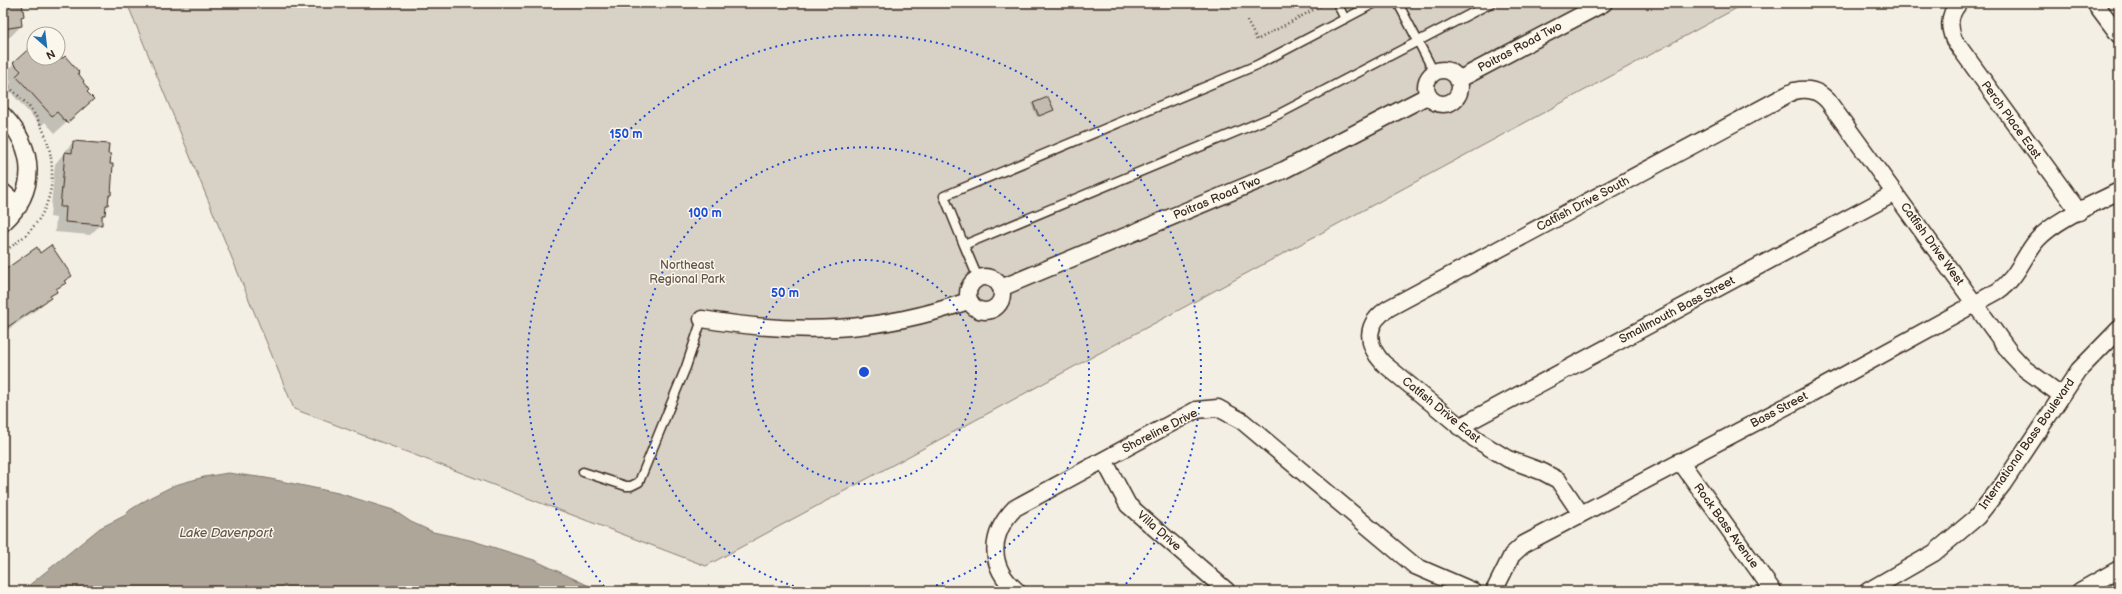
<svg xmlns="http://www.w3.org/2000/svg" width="2122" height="594" viewBox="0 0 2122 594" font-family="'Balsamiq Sans',sans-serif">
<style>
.green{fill:#d8d1c6;stroke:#8a7e72}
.water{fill:#afa69a;stroke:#817468}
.shadow{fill:#0003}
.building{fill:#c3bbb0;stroke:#3b2a1e}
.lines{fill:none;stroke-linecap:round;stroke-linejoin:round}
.service-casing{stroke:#3b2a1e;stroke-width:11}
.minor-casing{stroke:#3b2a1e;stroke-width:19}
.path{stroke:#3b2a1e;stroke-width:2.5;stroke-dasharray:1 3;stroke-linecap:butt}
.service{stroke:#fbf7ec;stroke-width:8}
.minor{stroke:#fbf7ec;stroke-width:16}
.ring{fill:none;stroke:#1d4ed8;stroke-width:2;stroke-dasharray:2 4}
.labels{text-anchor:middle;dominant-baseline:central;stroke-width:3;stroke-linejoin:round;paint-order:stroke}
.street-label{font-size:12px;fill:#3b2a1e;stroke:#fbf7ec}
.park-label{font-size:12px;fill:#625448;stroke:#fbf7ec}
.water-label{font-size:13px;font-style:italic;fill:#645549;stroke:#fbf7ec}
.centre{fill:#1d4ed8;stroke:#fbf7ec;stroke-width:2}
.ring-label{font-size:12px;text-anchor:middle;font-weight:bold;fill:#1d4ed8;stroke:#fbf7ec;stroke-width:3;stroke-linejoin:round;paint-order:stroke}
</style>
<rect width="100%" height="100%" fill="#f3efe4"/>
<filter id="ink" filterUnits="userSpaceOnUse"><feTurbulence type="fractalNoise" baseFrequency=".025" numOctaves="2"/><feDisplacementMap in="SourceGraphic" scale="8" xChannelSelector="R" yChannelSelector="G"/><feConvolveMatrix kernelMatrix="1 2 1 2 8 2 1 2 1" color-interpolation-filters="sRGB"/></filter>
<g filter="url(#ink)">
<path class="green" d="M 127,3 L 1746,3 L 706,566 L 294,409 Z"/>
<path class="water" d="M 228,473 L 266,478 L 338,493 L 393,510 L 411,522 L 433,532 L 470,540 L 534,560 L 600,591 L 22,591 L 100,528 L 124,516 L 130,510 L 151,497 L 175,485 L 204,477 Z"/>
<path class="shadow" d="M 3,3 L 23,3 L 24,5 L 22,7 L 23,16 L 20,19 L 21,26 L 10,37 L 3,38 Z
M 34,45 L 34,58 L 58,58 L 58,52 L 78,72 L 76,73 L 86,92 L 82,109 L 55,133 L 45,122 L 41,126 L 6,87 L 11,82 L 3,74 Z
M 1034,103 L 1052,110 L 1037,117 L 1032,105 Z
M 73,142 L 107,155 L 109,165 L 110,195 L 108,197 L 101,224 L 90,235 L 55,232 L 56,218 L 50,217 L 55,164 Z
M 40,254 L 70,275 L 39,308 L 3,333 L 3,271 Z"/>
<path class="building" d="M 3,3 L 22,3 L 24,16 L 21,17 L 22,26 L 3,29 Z
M 34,44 L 34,58 L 63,58 L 65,56 L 79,72 L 78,73 L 84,81 L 83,82 L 89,90 L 87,92 L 94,99 L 67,123 L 57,112 L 52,116 L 16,76 L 21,71 L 13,63 Z
M 1048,97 L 1054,110 L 1039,116 L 1033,103 Z
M 73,141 L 109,144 L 108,154 L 111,154 L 110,164 L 113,164 L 111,195 L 109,195 L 108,205 L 106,205 L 105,215 L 102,215 L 102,225 L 65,222 L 66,207 L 60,207 L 62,187 L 65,152 L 72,153 Z
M 51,245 L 72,276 L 64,281 L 66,283 L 56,289 L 57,292 L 50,296 L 51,298 L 3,330 L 3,271 L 37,247 L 40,253 Z"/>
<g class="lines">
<defs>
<path id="service" d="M 1337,3 L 1345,19
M 1398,3 L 1434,72
M 964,245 L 944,196 L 1257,65 L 1375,3
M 978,278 L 964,245 L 1279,114 L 1491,3
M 583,472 L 626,486 L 631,486 L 639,482 L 686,367 L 702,319"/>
<path id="minor" d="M 1959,3 C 1949,14 1948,26 1954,40 L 2079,212
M 2095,3 L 2119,35
M1426 87a17 17 0 1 1 34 0a17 17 0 1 1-34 0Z
M 1458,80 L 1604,3
M 3,115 C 36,149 38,191 3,223
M 3,192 L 19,206
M968 294a17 17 0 1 1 34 0a17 17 0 1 1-34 0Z
M 1001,288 L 1284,170 L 1427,96
M 702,319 C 796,335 878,333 968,301
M 1459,427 L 1895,193
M 1104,460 L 1128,505 L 1227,591
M 1680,461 L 1773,591
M 1581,514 L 1558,480 L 1543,472 L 1508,459 L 1475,439 L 1383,363 C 1365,343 1365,323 1389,308 L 1794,91 C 1808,88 1818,90 1828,101 L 2011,354 L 2025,369 L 2061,395
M 1017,591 C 988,567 989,534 1015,508 L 1196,410 L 1218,408 L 1242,421 L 1415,566 L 1473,591
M 1494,591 L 1512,555 L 1524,544 L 1808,395 L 1998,291 C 2017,278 2023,257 2037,240 C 2056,219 2094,204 2119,191
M 1868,591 L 1934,553 L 1977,517 L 2003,484 L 2079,370 L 2119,329
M 2080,591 L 2119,569"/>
</defs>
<use href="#service" class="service-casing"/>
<use href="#minor" class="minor-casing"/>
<path class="path" d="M 1247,21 L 1257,40 L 1326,3
M 3,82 C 14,92 27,102 35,115 C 56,147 60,196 33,227 C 25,237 14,245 3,252"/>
<use href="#service" class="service"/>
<use href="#minor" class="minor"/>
</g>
</g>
<g class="ring">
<circle cx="864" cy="372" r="112"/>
<path d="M811 591A225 225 0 1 1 917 591"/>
<path d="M608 591A337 337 0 1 1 1120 591"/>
</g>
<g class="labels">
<g class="street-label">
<text transform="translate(1520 47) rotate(-28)">Poitras Road Two</text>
<text transform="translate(2011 120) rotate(54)">Perch Place East</text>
<text transform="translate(1217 198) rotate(-23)">Poitras Road Two</text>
<text transform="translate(1583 204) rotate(-28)">Catfish Drive South</text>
<text transform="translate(1932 244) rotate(54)">Catfish Drive West</text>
<text transform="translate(1677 310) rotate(-28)">Smallmouth Bass Street</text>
<text transform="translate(1441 410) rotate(39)">Catfish Drive East</text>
<text transform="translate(1779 410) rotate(-28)">Bass Street</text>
<text transform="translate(1160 431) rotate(-27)">Shoreline Drive</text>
<text transform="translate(2027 444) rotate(-55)">International Bass Boulevard</text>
<text transform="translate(1726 526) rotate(54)">Rock Bass Avenue</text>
<text transform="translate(1159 531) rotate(41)">Villa Drive</text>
</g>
<g class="park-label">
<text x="687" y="265">Northeast<tspan x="687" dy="14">Regional Park</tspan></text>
</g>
<g class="water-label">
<text x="226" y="533">Lake Davenport</text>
</g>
</g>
<circle cx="864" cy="372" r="6" class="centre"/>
<g class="ring-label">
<text x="626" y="138">150 m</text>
<text x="705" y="217">100 m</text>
<text x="785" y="297">50 m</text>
</g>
<rect width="2122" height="594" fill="none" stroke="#fbf7ec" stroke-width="16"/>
<rect x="8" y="8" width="2106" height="578" fill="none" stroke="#3b2a1e" stroke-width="1.5" filter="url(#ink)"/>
<g transform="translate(46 46) rotate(152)"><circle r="19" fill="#fbf7ec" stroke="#aea59a"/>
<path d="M0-3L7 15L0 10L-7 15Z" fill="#1f6fb2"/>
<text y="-6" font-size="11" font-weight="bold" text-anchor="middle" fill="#3b2a1e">N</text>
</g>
</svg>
